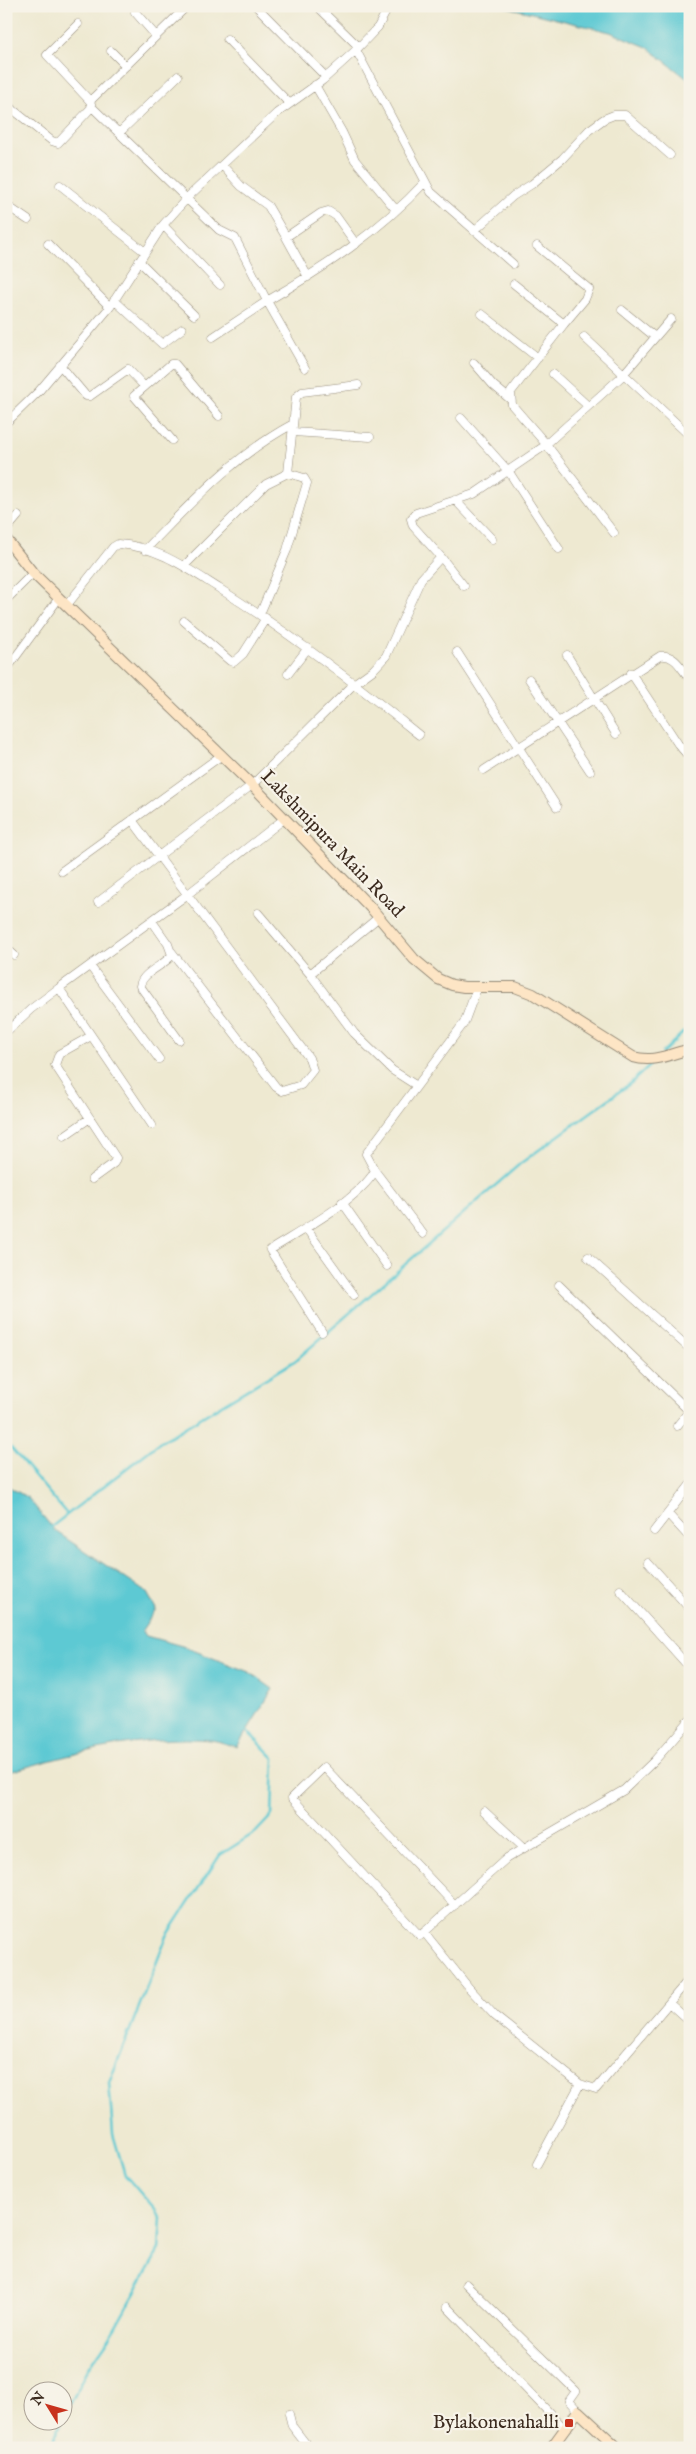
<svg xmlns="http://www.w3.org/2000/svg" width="696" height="2454" viewBox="0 0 696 2454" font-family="'IM FELL English',serif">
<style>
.water{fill:#5dc9d3;stroke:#4c7a78}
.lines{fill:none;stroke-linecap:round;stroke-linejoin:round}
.stream{stroke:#5dc9d3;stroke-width:2.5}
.street-casing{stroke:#948a78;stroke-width:9}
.secondary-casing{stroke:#948a78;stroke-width:12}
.street{stroke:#fff;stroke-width:8}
.secondary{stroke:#fde5c5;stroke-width:10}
.poi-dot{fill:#c8321e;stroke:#f7f3e8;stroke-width:2}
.labels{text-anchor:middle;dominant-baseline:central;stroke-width:4.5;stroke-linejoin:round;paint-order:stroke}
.street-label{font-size:19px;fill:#3b2a1e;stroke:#f7f3e8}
.poi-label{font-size:19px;fill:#3b2a1e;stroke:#f7f3e8;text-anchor:end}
</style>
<rect width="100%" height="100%" fill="#f7f3e8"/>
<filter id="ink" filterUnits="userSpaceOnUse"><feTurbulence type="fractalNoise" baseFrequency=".02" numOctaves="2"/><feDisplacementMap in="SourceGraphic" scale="10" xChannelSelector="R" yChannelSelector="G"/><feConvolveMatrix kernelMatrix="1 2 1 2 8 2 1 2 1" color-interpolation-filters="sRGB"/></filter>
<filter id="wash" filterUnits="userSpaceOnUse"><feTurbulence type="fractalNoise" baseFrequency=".0096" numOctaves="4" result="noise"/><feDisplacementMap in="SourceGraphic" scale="20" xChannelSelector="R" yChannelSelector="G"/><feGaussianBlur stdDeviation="1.12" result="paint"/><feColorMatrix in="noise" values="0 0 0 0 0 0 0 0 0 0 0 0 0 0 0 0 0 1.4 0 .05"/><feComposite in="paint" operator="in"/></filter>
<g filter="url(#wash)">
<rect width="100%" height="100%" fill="#eee9d1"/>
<path class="water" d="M 503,6 L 690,6 L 690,81 L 647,47 L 610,32 Z
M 6,1485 L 28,1498 L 55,1531 L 147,1593 L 156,1609 L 142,1630 L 146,1636 L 182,1646 L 249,1672 L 273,1689 L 237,1747 C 229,1745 220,1741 211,1740 C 143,1734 70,1754 6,1773 Z"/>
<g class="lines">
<path class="stream" d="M 662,1053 L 690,1026
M 6,1442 L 66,1513
M 50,1528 L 159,1443 L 296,1360 L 521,1163 L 631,1083 L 653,1062
M 62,2420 L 88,2369 L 110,2337 L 159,2250 L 161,2217 L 125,2175 L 113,2134 L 109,2083 L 167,1936 L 220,1855 L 256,1832 L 272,1815 L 274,1758 L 245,1729
M 49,2448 L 62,2422"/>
</g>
</g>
<g filter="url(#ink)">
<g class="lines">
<defs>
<path id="street" d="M 256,6 L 326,77
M 317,6 L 359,47
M 135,12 L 156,36
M 78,24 L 47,55 L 90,101
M 227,39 L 289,103
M 356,50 L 431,192 L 513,264
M 111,51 L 126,66
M 315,85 L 342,132 L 355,160 L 396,210
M 6,104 L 52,141 L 58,143 L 92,107 L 219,230 L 235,238 L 267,301 L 213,337
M 92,107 L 90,101 L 186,7
M 119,133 L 178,76
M 222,165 L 241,186 L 268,206 L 286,237
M 60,185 L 145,252
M 6,205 L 28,220
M 163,225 L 220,285
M 474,231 L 513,196 L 532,184 L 562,159 L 589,130 L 604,119 L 614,115 L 625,115 L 670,155
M 48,244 L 110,307
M 537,246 L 589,289 L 585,299 L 564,324
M 139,261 L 194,315
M 308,277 L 286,237 L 321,213 L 328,211 L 336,216 L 356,244
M 514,284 L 564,324 L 511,392 L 512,405 L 546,444 L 614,533
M 114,300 L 162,344 L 182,329
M 622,310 L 655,337
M 482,314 L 538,358
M 584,337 L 690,436
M 474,363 L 493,385 L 511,400
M 60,365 L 86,396 L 90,396 L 128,369 L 144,386
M 305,368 L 267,301 C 324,268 380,231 425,182
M 553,374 L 588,406
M 461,418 L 509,472 L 559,549
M 6,423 L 39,391 L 110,307 L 163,225 L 188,197 L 277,113 L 323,80 L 356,50 L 378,27 L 389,6
M 293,432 L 370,437
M 172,440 L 134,396 L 171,364 L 175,364 L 219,416
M 288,473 L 296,397 L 302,392 L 358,385
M 455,500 L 492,539
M 6,530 L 18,516
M 145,550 C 193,501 232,457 293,424
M 441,557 L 464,586
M 184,566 L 266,484 L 288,473 L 304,478 L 307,483 L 287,550 L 260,614
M 6,600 L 33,573
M 67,605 L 113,547 L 118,544 C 157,546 188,569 220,589 C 290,633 355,683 419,735
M 184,621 L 230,661 L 234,662 L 243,654 L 266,618
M 457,652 L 557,807
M 567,655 L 616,734
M 6,670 L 59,598
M 631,673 L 678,744 L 690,758
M 288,674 L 308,648
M 529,679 L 590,771
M 484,770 L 660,656 C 676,654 681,669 690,679
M 132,820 L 309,1058 L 313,1070 L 301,1085 L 282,1091 L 276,1087 L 171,951
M 62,871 L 222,755
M 98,902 L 252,785 L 355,683 L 373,670 L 386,656 L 421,579 L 441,557 L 413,526 L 411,519 L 416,513 L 474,494 L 543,447 L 621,377 L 671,319
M 258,913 L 310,974 L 354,1033 L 392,1070 L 417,1086
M 152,921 L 168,944 L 172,955 C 164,966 142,972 140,986 L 179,1040
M 6,948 L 14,955
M 90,966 L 159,1059
M 310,974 L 379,917
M 6,1032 L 31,1009 L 59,988
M 91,1036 L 59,1054 L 55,1065 L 116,1158 L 114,1163 L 92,1179
M 152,1125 L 59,988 L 188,894 L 284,819
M 64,1136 L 90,1118
M 375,1171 L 423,1234
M 342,1202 L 387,1266
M 306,1228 L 354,1295
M 588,1257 L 690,1349
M 559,1285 L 689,1411
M 322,1332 L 270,1250 C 300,1231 357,1201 375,1171 L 366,1154 L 464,1023 L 477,988
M 677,1426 L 690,1410
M 668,1514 L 690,1538
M 654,1531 L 690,1485
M 648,1562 L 690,1609
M 620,1590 L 690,1668
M 484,1811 L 524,1848
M 455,1905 L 324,1767 L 292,1798 L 420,1936 L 507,1858 L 624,1790 L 655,1760 L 690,1720
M 424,1932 L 469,1988 L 495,2016 L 580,2084 L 596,2089 L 690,1978
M 669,2003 L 690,2022
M 537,2164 L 580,2084
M 466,2284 L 576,2391 L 569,2401 L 578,2411
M 447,2307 L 565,2429
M 289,2414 L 292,2426 L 309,2448"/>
<path id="secondary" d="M 6,539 L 33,573 L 252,785 L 371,908 L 414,959 L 438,979 L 452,985 L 464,987 L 515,987 L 533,994 L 633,1057 C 654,1063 670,1054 690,1049
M 551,2448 L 578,2411 L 618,2448"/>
</defs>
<use href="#street" class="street-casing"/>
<use href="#secondary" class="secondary-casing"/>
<use href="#street" class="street"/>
<use href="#secondary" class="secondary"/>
</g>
</g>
<rect class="poi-dot" x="564" y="2418" width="10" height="10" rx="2.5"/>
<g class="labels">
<g class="street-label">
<text transform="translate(332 844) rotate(46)">Lakshmipura Main Road</text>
</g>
<g class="poi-label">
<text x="559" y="2423">Bylakonenahalli</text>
</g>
</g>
<rect width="696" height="2454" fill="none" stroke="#f7f3e8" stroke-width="25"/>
<g transform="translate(48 2406) rotate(307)"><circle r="24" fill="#f7f3e8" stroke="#aca397"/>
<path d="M0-4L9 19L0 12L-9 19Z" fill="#c8321e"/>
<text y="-8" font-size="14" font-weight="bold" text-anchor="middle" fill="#3b2a1e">N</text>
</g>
</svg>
